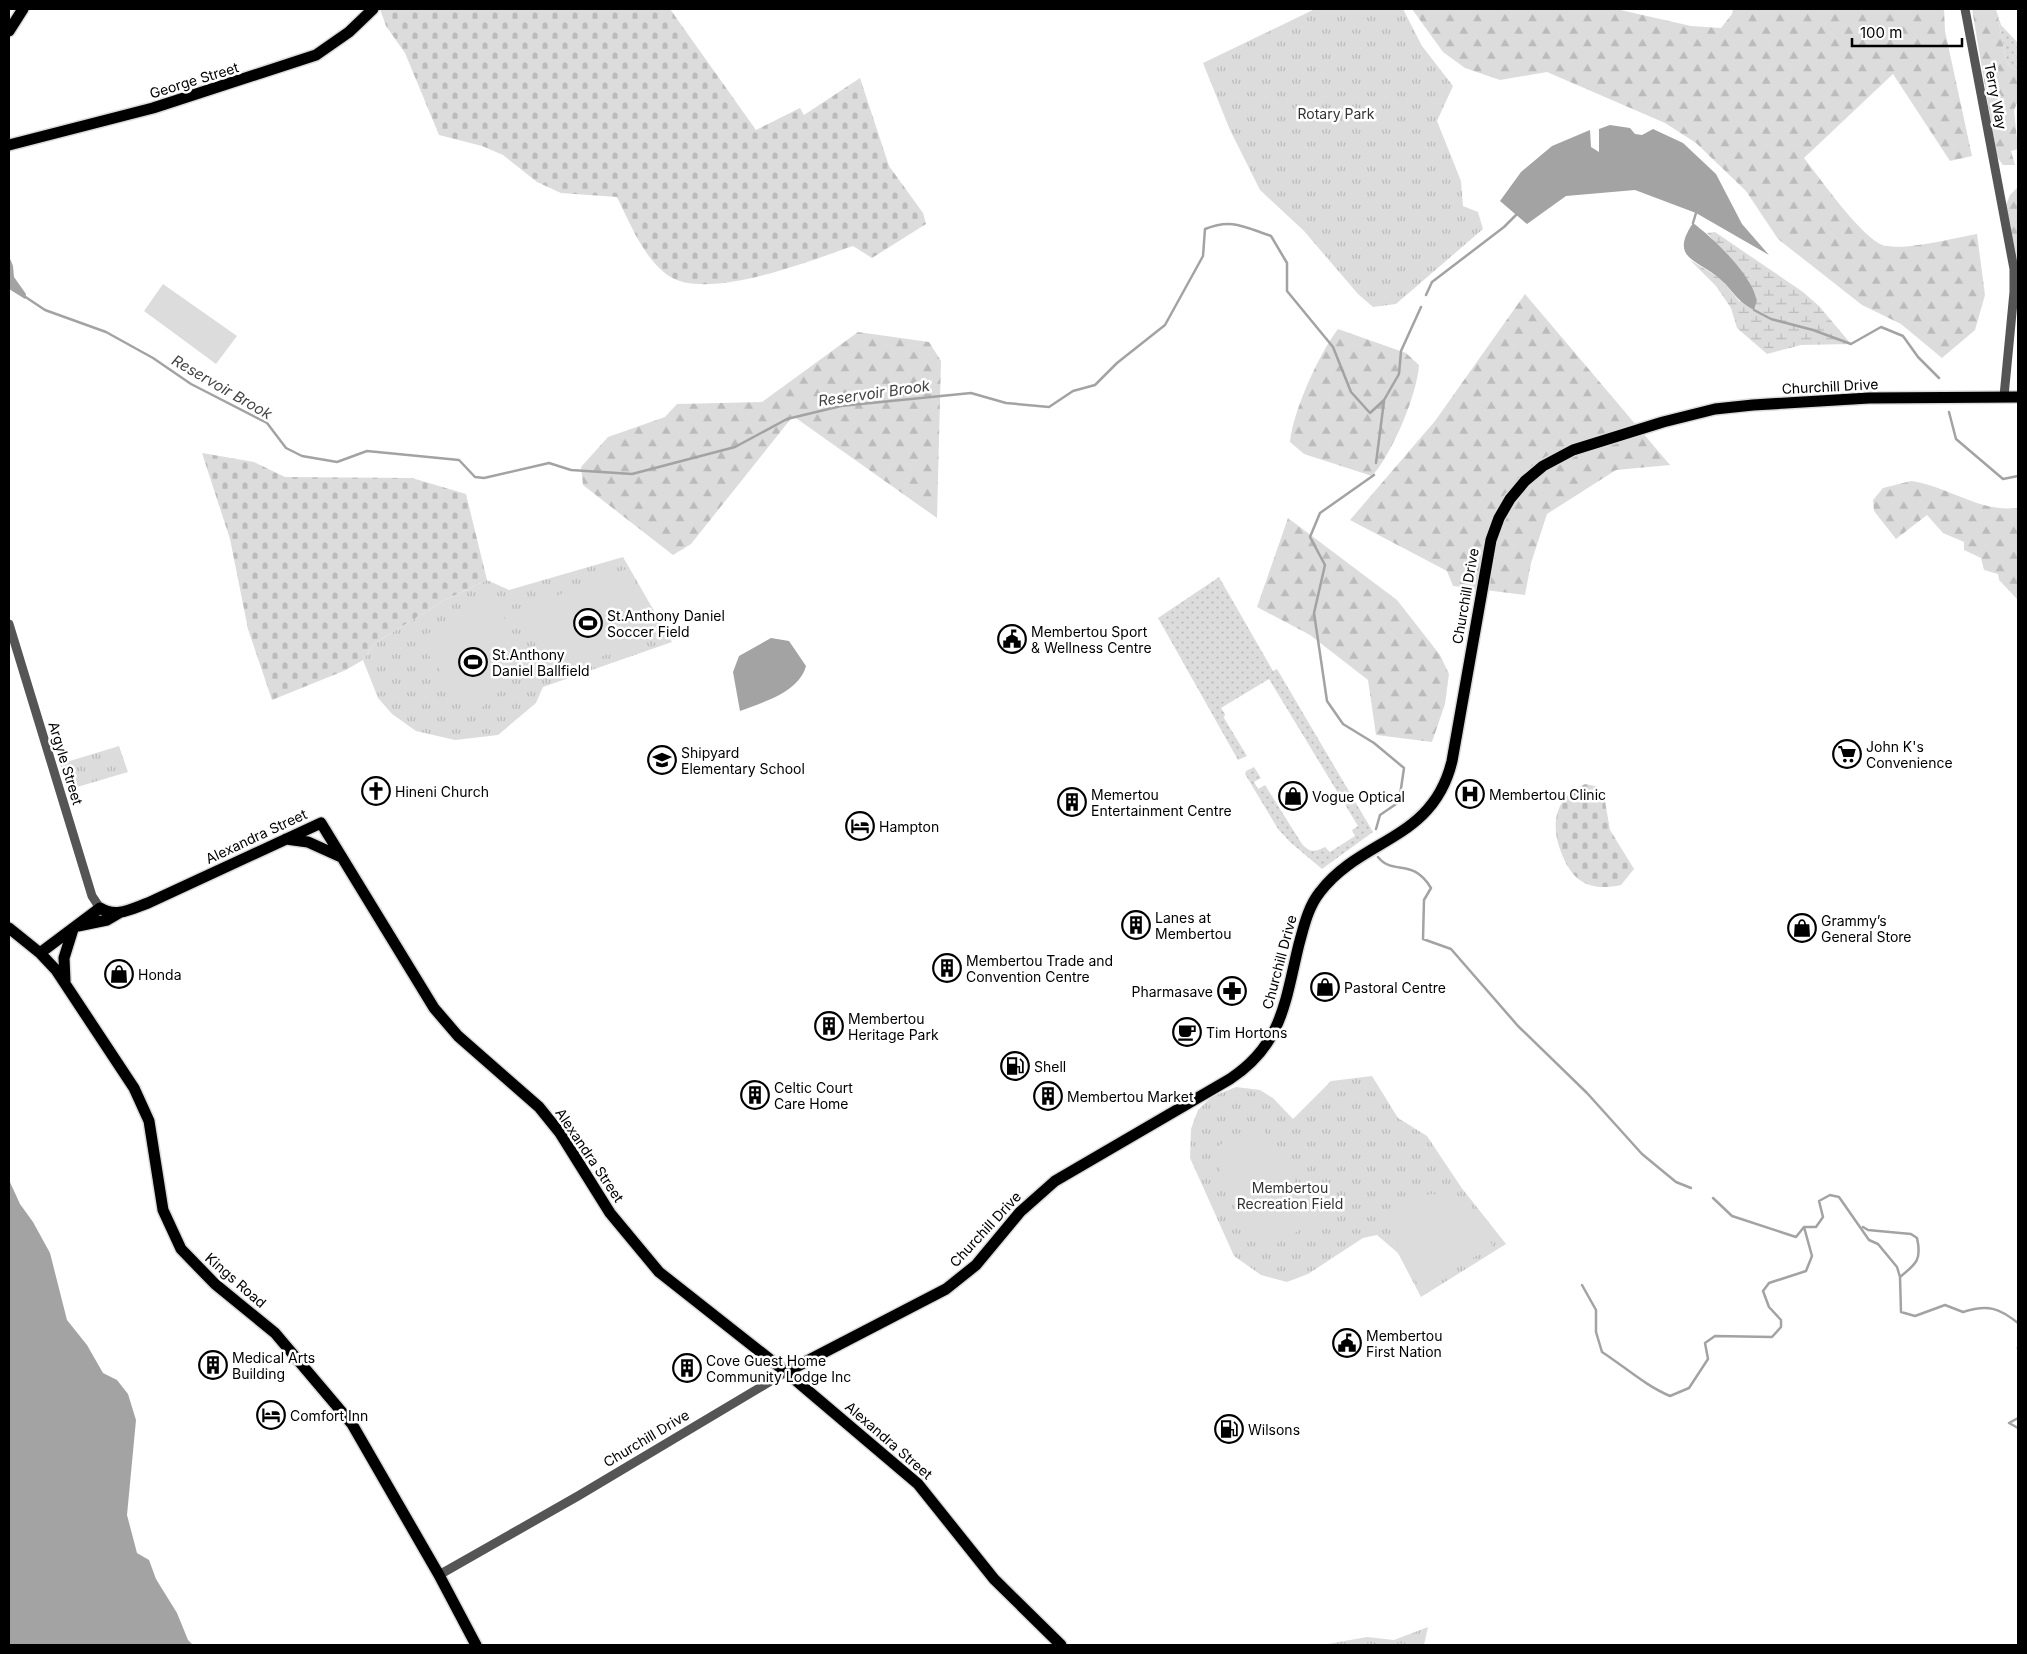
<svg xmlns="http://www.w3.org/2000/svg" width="2027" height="1654" viewBox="0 0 2027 1654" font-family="Inter,sans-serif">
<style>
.grass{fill:url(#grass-dots)}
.forest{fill:url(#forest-firs)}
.wetland{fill:url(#wetland-marsh)}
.cemetery{fill:url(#cemetery-stones)}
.park{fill:url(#park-tufts)}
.garden{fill:#dcdcdc}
.water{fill:#a3a3a3}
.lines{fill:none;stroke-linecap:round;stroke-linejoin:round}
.stream{stroke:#a3a3a3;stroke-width:2.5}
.major-casing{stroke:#dbdbdb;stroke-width:14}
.minor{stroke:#555;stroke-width:9}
.major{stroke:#000;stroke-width:11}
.labels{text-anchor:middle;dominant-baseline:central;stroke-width:5;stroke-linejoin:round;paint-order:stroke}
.street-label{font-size:14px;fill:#000;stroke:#fff}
.park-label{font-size:14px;fill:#333;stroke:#fff}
.poi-label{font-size:14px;fill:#000;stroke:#fff;text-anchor:start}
.water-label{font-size:15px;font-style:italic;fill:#444;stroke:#fff}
</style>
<defs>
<pattern id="grass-dots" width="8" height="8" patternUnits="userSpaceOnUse" patternTransform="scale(1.25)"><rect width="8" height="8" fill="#dcdcdc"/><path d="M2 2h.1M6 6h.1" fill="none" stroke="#bbb" stroke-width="1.8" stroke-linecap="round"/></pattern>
<pattern id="forest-firs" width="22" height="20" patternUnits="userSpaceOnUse" patternTransform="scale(1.25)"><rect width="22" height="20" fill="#dcdcdc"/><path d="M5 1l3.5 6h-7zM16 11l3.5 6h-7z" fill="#bbb"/></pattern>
<pattern id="wetland-marsh" width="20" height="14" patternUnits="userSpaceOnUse" patternTransform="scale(1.25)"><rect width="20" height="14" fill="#dcdcdc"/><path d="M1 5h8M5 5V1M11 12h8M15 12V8" fill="none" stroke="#bbb"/></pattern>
<pattern id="cemetery-stones" width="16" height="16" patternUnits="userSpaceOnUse" patternTransform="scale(1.25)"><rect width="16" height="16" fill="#dcdcdc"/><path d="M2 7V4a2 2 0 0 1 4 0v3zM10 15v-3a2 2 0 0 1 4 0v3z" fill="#bbb"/></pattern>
<pattern id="park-tufts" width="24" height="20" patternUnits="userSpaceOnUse" patternTransform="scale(1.25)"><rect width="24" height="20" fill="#dcdcdc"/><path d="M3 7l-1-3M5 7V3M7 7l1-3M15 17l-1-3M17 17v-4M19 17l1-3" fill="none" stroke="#bbb"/></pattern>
</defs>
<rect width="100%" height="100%" fill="#fff"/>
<path class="grass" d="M 1996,9 L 2001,25 L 2018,43 L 2018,71 L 2010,66 L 2006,59 Z
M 1219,577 L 1273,671 L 1277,669 L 1373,832 L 1322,869 L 1290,842 L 1278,829 L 1245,774 L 1246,771 L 1254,767 L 1261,778 L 1254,782 L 1258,789 L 1265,785 L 1302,844 C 1310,853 1315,852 1325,847 L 1330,852 L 1355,836 L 1352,830 L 1358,826 L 1269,679 L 1221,708 L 1225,714 L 1224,718 L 1247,756 L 1238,760 L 1158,618 Z"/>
<path class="forest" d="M 1412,9 L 1616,9 L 1691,26 L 1721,28 L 1732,14 L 1733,9 L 1944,9 L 1945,31 L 1972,156 L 1950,161 L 1893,74 L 1804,158 C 1820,178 1864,242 1886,246 C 1908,250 1954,238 1977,234 L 1985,295 L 1975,330 L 1942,358 L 1901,324 L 1862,305 L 1778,239 L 1746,191 L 1696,143 L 1665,123 L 1547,72 L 1500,80 L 1465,68 L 1443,52 Z
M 1972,9 L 1996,9 L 2006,59 L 2010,66 L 2018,71 L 2018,101 L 2014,110 L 2018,149 L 2011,151 L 2015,165 L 2003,165 L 1997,157 Z
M 2018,187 L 2018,264 L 2006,205 L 2010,195 Z
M 1525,294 L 1670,465 L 1616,470 L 1547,514 L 1531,563 L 1525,595 L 1453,586 L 1447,571 L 1350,520 L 1435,421 Z
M 1338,329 L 1406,353 L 1419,365 C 1417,395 1392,454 1372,476 L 1304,454 L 1290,442 C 1293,411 1319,354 1338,329 Z
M 858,332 L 929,342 L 941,361 L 937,518 L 793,416 L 691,544 L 673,555 L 583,485 L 581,467 L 608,437 L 665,417 L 677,404 L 762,402 Z
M 1911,481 C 1948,486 1980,513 2018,508 L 2018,600 L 1999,580 L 1998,574 L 1984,570 L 1981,558 L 1964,550 L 1964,542 L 1943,533 L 1927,515 L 1896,539 L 1874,511 L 1873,500 L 1883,488 Z
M 1288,518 L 1397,600 L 1440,655 L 1449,674 L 1445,704 L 1432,742 L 1376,735 L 1368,680 L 1310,635 L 1257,607 Z"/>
<path class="wetland" d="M 1715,232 L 1803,292 L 1819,306 L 1851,344 L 1801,345 L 1767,354 L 1737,328 L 1731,308 L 1716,286 L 1690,260 L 1720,278 L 1740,302 L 1749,281 L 1707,233 Z"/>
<path class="cemetery" d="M 380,9 L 670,9 L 756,130 L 800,108 L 804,115 L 860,78 L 889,166 L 923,213 L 926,224 L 872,258 L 853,246 C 811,260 705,304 666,274 C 642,255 630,223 617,197 L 561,193 L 537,182 L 503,155 L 482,146 L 439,135 L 405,53 L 386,26 Z
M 202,453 L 254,462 L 285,477 L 412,478 L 466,494 L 487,580 L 445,600 L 375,643 L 363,660 L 346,670 L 272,700 L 248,629 L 230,539 Z
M 1585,784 L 1595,786 L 1605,801 L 1610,830 L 1634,869 L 1621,885 C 1588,892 1572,881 1561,852 C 1550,824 1555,797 1585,784 Z"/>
<path class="park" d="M 1315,9 L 1403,9 L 1422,46 L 1453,86 L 1437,121 L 1461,181 L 1463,206 L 1478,212 L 1483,229 L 1396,304 L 1373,307 L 1358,294 L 1304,231 L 1260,190 L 1230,130 L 1203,63 Z
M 623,557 L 672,642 L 543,687 L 536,703 L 498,735 L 455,740 L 416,731 L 392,714 L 378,698 L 363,660 L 375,643 L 445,600 L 487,580 L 509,590 Z
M 119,746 L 128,772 L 67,790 L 60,764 Z
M 1372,1076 L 1398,1118 L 1427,1136 L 1461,1187 L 1506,1244 L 1421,1297 L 1398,1253 L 1377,1235 L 1363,1238 L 1308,1274 L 1287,1282 L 1261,1275 L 1234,1256 L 1190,1158 L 1191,1129 L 1198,1110 L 1211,1097 L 1236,1087 L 1260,1090 L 1273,1098 L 1293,1119 L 1331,1081 Z
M 1428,1627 L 1424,1645 L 1322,1645 L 1367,1637 L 1394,1640 Z"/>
<path class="garden" d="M 163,284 L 237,336 L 216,364 L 144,311 Z
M 629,568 L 655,636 L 548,677 L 522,609 Z
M 488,596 L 508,623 L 514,651 L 511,672 L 495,697 L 472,715 L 418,640 Z
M 1259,1122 L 1317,1220 L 1264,1251 L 1210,1151 Z
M 1431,1194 C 1462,1195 1485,1218 1492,1246 L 1426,1287 L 1418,1285 L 1382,1214 L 1407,1199 Z"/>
<path class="water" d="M 1610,125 L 1630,128 L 1635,134 L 1642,135 L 1653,129 L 1683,143 L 1716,174 L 1742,224 L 1769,255 L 1696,213 L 1635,190 L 1566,196 L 1527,224 L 1500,201 L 1521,172 L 1552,146 L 1590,130 L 1591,147 L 1599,152 L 1599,129 Z
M 1693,223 C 1712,237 1751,274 1756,298 C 1757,302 1755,306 1754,310 C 1734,299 1734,291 1719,278 C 1697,259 1669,259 1693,223 Z
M 9,256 L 13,266 L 14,277 L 26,294 L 25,299 L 9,289 Z
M 771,638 L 789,641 L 806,666 C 799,692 764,702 740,711 L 733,672 L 739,656 Z
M 9,1180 L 20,1204 L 33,1222 L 50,1253 L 67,1320 L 87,1345 L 103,1373 L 117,1380 L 128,1394 L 136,1420 L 127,1515 L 137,1553 L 149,1560 L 156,1579 L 177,1613 L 188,1640 L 193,1645 L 9,1645 Z"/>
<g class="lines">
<path class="stream" d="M 1693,223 L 1696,213
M 1426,295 L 1432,282 L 1504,227 L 1519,212
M 24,296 L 45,310 L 106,332 L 153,358 L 191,384 L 267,423 L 286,448 L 302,456 L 337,462 L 367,451 L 459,460 L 475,477 L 484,478 L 549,463 L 571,470 L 632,474 L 735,447 L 787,419 L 841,406 L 971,393 L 1006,403 L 1049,407 L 1073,391 L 1095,385 L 1117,363 L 1165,325 L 1203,256 L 1205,229 C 1232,218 1244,227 1271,236 L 1287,263 L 1287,291 L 1333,347 L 1351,392 L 1370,413 L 1384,400 L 1399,374 L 1401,351 L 1421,307
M 1754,310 L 1771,319 L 1813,330 L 1851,344 L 1881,327 L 1903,336 L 1918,357 L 1939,378
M 1949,412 L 1956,439 L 2003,479 L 2018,476
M 1376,463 L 1384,401
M 1374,475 L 1320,513 L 1310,537 L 1325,565 L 1314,613 L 1327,701 L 1343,724 L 1374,743 L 1404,768 L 1399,802 L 1380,815 L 1376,829
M 1378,857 C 1393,876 1412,857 1431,888 L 1424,900 L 1423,939 L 1451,949 L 1518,1026 L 1587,1093 L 1642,1154 L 1676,1182 L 1691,1188
M 1713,1198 L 1732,1216 L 1796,1237 L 1804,1227
M 1804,1227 L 1816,1227 L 1823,1217 L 1819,1201 L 1830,1195 L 1839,1197 L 1869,1240 L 1878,1244 L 1897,1267 L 1900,1277 L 1901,1312 L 1915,1316 L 1945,1305 L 1963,1312 C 1988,1304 1999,1308 2018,1323
M 1863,1227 L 1868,1230 L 1911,1234 L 1917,1238 C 1922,1260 1916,1264 1900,1277
M 1582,1285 L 1596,1310 L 1596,1332 L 1602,1352 C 1625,1367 1646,1386 1670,1396 L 1689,1388 L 1708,1359 L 1705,1343 L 1715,1336 L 1772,1337 L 1781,1327 L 1781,1320 L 1769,1307 L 1763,1291 L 1769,1283 L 1806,1271 L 1812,1256 L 1804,1227
M 2018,1347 L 2018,1349
M 2018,1418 L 2009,1423 L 2018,1428"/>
<defs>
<path id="major" d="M 9,31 L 23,9
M 9,145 L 153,108 L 316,55 L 349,32 L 373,9
M 286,839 L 308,842 L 339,856
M 78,926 L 107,920 L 119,913
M 9,928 L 40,953 L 56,970 L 134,1088 L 149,1121 L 163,1210 L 181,1249 L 215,1284 L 275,1333 L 352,1424 L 439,1575 L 476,1645
M 40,953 L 100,908 C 116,918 131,909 148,903 L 321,823 L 434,1008 L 458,1036 L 539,1107 L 560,1133 L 610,1213 L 659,1272 L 786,1372 L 918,1484 L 994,1579 L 1061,1645
M 65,981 L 64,958 L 73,929
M 786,1372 L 946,1289 L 976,1265 L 1020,1212 L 1055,1181 L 1230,1079 C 1283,1044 1285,1001 1299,944 C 1304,926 1308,907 1320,892 C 1361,838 1433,841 1452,761 L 1491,540 L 1499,518 L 1510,499 L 1525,481 L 1543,466 L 1573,450 L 1663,422 L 1715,409 L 1753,405 L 1869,398 L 2018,397"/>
</defs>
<use href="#major" class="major-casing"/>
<path class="minor" d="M 1965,9 L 2014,269 L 2014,292 L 2004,396
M 9,624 L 92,896 L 100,908
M 439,1575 L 578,1496 L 786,1372"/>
<use href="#major" class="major"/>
</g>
<defs>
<symbol id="stadium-ring" viewBox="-11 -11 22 22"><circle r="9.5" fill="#fff" stroke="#000" stroke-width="1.5"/><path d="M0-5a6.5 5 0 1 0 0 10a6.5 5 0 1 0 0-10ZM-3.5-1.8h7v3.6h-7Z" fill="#000"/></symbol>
<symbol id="civic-ring" viewBox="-11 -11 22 22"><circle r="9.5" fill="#fff" stroke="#000" stroke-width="1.5"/><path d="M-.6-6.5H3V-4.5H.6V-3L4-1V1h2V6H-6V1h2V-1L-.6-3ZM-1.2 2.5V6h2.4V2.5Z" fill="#000"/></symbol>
<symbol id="supermarket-ring" viewBox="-11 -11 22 22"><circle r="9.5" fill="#fff" stroke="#000" stroke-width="1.5"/><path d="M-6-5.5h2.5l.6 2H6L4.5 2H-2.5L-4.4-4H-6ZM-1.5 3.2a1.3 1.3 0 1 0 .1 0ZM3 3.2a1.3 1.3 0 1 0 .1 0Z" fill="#000"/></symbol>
<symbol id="school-ring" viewBox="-11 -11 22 22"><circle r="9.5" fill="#fff" stroke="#000" stroke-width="1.5"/><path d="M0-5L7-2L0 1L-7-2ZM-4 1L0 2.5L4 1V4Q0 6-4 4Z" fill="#000"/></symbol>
<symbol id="church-ring" viewBox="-11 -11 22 22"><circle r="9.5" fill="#fff" stroke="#000" stroke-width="1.5"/><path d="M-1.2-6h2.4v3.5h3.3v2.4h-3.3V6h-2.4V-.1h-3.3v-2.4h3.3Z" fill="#000"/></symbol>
<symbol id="hospital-ring" viewBox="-11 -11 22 22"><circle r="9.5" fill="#fff" stroke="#000" stroke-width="1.5"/><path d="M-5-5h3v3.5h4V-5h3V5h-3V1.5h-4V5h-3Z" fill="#000"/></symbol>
<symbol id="shop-ring" viewBox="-11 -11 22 22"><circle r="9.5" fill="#fff" stroke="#000" stroke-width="1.5"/><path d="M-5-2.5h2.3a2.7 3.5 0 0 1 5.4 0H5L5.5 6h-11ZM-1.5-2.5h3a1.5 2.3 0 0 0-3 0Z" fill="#000"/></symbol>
<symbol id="building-ring" viewBox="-11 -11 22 22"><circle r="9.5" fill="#fff" stroke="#000" stroke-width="1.5"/><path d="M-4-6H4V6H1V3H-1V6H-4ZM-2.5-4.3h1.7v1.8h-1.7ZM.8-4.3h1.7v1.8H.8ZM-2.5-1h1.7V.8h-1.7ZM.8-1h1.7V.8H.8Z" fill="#000"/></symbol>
<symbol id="hotel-ring" viewBox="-11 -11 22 22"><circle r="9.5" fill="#fff" stroke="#000" stroke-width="1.5"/><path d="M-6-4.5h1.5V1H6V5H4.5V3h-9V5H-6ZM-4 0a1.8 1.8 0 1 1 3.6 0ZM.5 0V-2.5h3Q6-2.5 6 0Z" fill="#000"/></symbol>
<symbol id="pharmacy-ring" viewBox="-11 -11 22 22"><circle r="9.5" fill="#fff" stroke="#000" stroke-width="1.5"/><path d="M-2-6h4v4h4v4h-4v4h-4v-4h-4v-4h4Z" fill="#000"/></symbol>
<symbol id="cafe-ring" viewBox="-11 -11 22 22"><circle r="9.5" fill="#fff" stroke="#000" stroke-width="1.5"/><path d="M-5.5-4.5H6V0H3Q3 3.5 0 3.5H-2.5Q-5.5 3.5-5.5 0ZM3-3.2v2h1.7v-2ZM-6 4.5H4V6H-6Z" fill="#000"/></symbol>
<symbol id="fuel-ring" viewBox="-11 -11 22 22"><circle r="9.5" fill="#fff" stroke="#000" stroke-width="1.5"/><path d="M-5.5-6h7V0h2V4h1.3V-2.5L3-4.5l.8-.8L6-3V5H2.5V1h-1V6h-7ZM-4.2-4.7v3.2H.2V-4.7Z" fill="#000"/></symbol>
</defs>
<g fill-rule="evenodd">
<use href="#stadium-ring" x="572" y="607" width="32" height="32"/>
<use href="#civic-ring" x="996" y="623" width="32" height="32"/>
<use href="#stadium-ring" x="457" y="646" width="32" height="32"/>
<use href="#supermarket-ring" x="1831" y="738" width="32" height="32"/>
<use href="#school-ring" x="646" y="744" width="32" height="32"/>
<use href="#church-ring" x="360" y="775" width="32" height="32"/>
<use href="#hospital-ring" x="1454" y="778" width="32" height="32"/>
<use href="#shop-ring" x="1277" y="780" width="32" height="32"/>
<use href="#building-ring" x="1056" y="786" width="32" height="32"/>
<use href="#hotel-ring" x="844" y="810" width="32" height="32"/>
<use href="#building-ring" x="1120" y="909" width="32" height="32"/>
<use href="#shop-ring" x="1786" y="912" width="32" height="32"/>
<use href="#building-ring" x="931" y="952" width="32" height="32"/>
<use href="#shop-ring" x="103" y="958" width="32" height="32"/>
<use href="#shop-ring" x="1309" y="971" width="32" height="32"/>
<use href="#pharmacy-ring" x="1216" y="975" width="32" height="32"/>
<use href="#building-ring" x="813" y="1010" width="32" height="32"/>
<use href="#cafe-ring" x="1171" y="1016" width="32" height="32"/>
<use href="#fuel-ring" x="999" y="1050" width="32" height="32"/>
<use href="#building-ring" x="739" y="1079" width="32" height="32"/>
<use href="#building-ring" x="1032" y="1080" width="32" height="32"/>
<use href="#civic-ring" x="1331" y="1327" width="32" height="32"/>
<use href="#building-ring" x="197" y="1349" width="32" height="32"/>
<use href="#building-ring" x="671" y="1352" width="32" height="32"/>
<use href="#hotel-ring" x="255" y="1399" width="32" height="32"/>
<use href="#fuel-ring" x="1213" y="1413" width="32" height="32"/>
</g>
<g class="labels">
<g class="street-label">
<text transform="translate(194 80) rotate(-17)">George Street</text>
<text transform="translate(1996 96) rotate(79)">Terry Way</text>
<text transform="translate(1830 386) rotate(-3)">Churchill Drive</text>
<text transform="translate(1465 596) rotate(-80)">Churchill Drive</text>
<text transform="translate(66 763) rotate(73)">Argyle Street</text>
<text transform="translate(256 836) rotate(-25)">Alexandra Street</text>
<text transform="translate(1279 962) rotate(-75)">Churchill Drive</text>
<text transform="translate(590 1155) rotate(56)">Alexandra Street</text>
<text transform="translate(985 1229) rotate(-47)">Churchill Drive</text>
<text transform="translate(236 1280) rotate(41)">Kings Road</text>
<text transform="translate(646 1438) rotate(-31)">Churchill Drive</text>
<text transform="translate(889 1440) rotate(41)">Alexandra Street</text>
</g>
<g class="park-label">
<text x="1336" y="113">Rotary Park</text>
<text x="1290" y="1187">Membertou<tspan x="1290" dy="16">Recreation Field</tspan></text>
</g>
<g class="poi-label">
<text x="607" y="615">St.Anthony Daniel<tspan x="607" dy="16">Soccer Field</tspan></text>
<text x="1031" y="631">Membertou Sport<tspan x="1031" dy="16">&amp; Wellness Centre</tspan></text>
<text x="492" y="654">St.Anthony<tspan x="492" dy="16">Daniel Ballfield</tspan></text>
<text x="1866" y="746">John K's<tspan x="1866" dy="16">Convenience</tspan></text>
<text x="681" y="752">Shipyard<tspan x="681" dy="16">Elementary School</tspan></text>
<text x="395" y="791">Hineni Church</text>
<text x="1091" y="794">Memertou<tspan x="1091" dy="16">Entertainment Centre</tspan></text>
<text x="1489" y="794">Membertou Clinic</text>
<text x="1312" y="796">Vogue Optical</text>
<text x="879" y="826">Hampton</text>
<text x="1155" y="917">Lanes at<tspan x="1155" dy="16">Membertou</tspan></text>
<text x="1821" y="920">Grammy’s<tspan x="1821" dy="16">General Store</tspan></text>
<text x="966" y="960">Membertou Trade and<tspan x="966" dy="16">Convention Centre</tspan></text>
<text x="138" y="974">Honda</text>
<text x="1344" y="987">Pastoral Centre</text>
<text x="1213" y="991" text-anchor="end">Pharmasave</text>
<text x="848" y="1018">Membertou<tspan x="848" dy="16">Heritage Park</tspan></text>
<text x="1206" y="1032">Tim Hortons</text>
<text x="1034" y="1066">Shell</text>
<text x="774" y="1087">Celtic Court<tspan x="774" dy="16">Care Home</tspan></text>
<text x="1067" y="1096">Membertou Market</text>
<text x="1366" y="1335">Membertou<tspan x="1366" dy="16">First Nation</tspan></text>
<text x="232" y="1357">Medical Arts<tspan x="232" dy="16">Building</tspan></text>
<text x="706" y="1360">Cove Guest Home<tspan x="706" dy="16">Community Lodge Inc</tspan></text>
<text x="290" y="1415">Comfort Inn</text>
<text x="1248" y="1429">Wilsons</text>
</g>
<g class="water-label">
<text transform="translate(222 387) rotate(30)">Reservoir Brook</text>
<text transform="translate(874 393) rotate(-8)">Reservoir Brook</text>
</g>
</g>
<rect width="2027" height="1654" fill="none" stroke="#000000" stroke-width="20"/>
<path d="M1852 38v8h110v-8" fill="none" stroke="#000000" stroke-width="2.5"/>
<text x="1860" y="38" font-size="15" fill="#000000" stroke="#ffffff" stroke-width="4" paint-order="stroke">100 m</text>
</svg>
